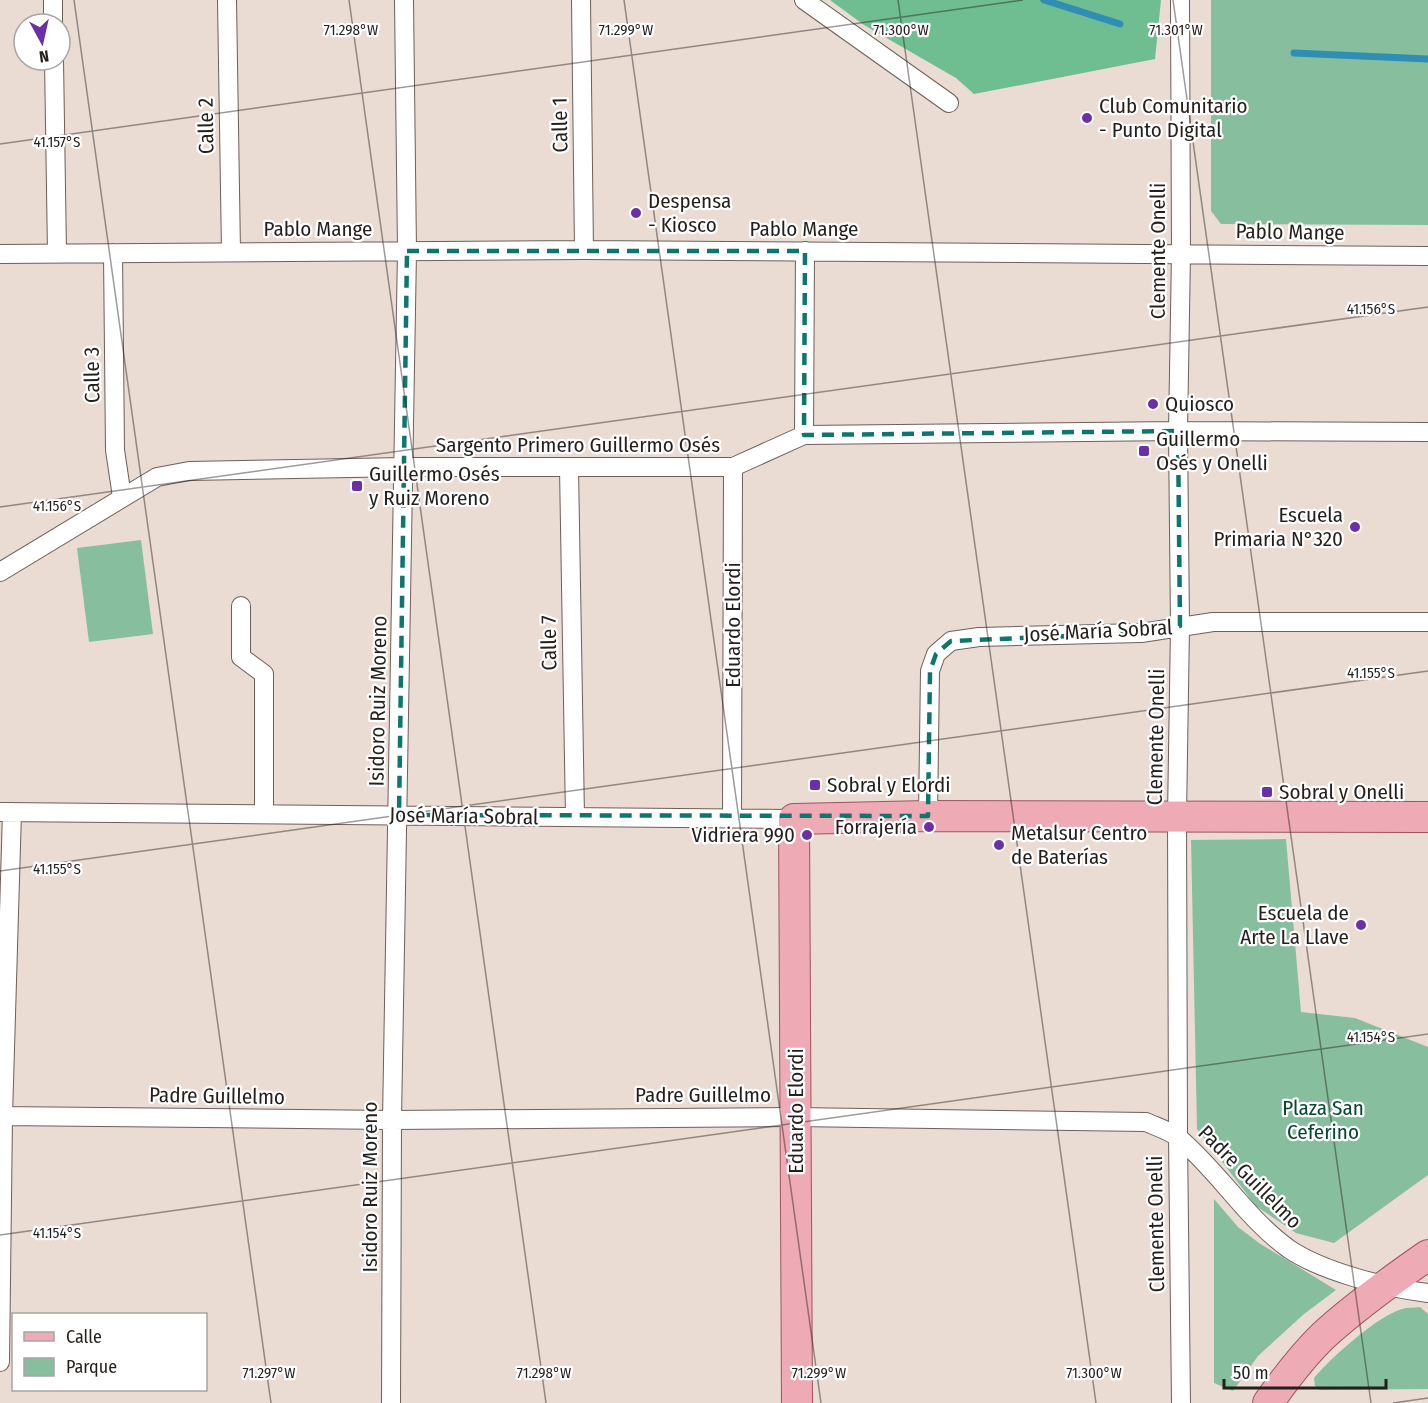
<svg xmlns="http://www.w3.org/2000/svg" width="1428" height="1403" viewBox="0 0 1428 1403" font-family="'Fira Sans Condensed',sans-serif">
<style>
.green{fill:#87bf9e}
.forest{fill:#6ebe92}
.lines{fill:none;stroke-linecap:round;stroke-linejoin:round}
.stream{stroke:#308eb4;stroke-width:7}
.street-casing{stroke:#6d6059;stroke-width:20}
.primary-casing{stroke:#a0545f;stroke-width:32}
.street{stroke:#fff;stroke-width:18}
.primary{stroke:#eeaab5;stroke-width:30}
.marked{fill:none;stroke:#0f766e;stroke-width:4.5;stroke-dasharray:12 8;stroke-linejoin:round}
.ticks{fill:none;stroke:#251f1c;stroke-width:1.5;stroke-opacity:0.45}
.poi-dot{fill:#6d2fa5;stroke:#fff;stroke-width:2}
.labels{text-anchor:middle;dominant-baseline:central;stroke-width:4.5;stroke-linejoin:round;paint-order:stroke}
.poi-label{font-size:21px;fill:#251f1c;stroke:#fff;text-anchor:start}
.street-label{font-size:21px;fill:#251f1c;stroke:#fff}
.park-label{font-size:21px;fill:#05482c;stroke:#fff}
.ticks-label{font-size:15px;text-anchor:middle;fill:#251f1c;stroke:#fff;stroke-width:4.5;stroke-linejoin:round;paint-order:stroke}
</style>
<rect width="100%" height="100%" fill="#eadbd3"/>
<path class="green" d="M 1211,0 L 1428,0 L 1428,225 L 1221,224 L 1211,211 Z
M 141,540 L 153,634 L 89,642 L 77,548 Z
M 1286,839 L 1301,1012 L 1355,1018 L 1428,1047 L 1428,1175 L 1334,1243 L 1296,1233 L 1256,1206 L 1197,1129 L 1191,840 Z
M 1214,1199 L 1238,1227 L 1259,1243 L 1336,1290 L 1304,1314 L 1258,1356 L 1233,1391 L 1214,1383 Z
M 1420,1307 L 1428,1314 L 1428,1389 L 1320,1390 L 1315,1386 L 1314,1378 C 1331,1358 1377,1316 1402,1309 C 1407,1307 1415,1308 1420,1307 Z"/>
<path class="forest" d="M 830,0 L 1161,0 L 1155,59 L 974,94 L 956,78 L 864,25 Z"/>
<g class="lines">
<path class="stream" d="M 1044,0 L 1120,24
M 1294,53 L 1428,59"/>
<defs>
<path id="street" d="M 53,0 L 53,24
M 227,0 L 231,252
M 581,0 L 584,250
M 804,0 L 949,103
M 1180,0 L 1181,254 L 1178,431 L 1180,626 L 1177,817 L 1178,1137 L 1181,1403
M 54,60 L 57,253
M 113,253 L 115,450 L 122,497
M 0,254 L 584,250 L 1428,256
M 804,435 L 805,251
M 569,468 L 575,817
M 0,572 L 157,477 L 189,471 L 405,467 L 733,467 L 804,435 L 1178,431 L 1428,432
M 241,606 L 241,657 L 264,674 L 264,814
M 0,812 L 794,819
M 928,816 L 930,671 L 936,654 L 951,641 L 979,637 L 1141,633 L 1213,622 L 1428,622
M 732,818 L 733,467
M 0,1116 L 392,1120 L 796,1117 L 1146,1122 C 1157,1127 1170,1131 1179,1138 C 1219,1172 1247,1219 1289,1249 C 1323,1272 1387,1288 1428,1293
M 0,1362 L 3,1116 L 12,812
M 391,1403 L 392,1120 L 407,251 L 404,0"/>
<path id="primary" d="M 797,1403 L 794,819 L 928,816 L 1428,817
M 1268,1403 C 1285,1379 1303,1355 1324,1335 C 1357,1305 1392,1280 1428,1255"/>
</defs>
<use href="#street" class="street-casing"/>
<use href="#primary" class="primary-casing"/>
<use href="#street" class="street"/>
<use href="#primary" class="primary"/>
</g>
<path class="marked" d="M 407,251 L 805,251 L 804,435 L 1178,431 L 1180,626 L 1141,633 L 951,641 L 936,654 L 930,671 L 928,816 L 399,815 Z"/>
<path class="ticks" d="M 74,0 L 271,1403M 349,0 L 546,1403M 624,0 L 821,1403M 898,0 L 1096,1403M 1173,0 L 1371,1403M 0,144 L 1023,0M 0,507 L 1428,307M 0,871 L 1428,671M 0,1235 L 1428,1034M 1393,1403 L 1428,1398"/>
<g class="poi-dot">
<circle cx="1087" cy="118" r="6"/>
<circle cx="636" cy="213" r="6"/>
<circle cx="1153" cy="404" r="6"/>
<rect x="1138" y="445" width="12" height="12" rx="3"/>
<rect x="351" y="480" width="12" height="12" rx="3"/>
<circle cx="1355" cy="527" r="6"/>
<rect x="809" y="779" width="12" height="12" rx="3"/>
<rect x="1261" y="786" width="12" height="12" rx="3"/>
<circle cx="929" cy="827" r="6"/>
<circle cx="807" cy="835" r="6"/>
<circle cx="999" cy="845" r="6"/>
<circle cx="1361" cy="925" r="6"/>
</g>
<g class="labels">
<g class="poi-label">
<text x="1099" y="106">Club Comunitario<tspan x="1099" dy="24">- Punto Digital</tspan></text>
<text x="648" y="201">Despensa<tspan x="648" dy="24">- Kiosco</tspan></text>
<text x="1165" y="404">Quiosco</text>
<text x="1156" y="439">Guillermo<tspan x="1156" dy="24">Osés y Onelli</tspan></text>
<text x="369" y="474">Guillermo Osés<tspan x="369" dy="24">y Ruiz Moreno</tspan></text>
<text x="1343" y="515" text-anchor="end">Escuela<tspan x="1343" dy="24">Primaria N°320</tspan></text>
<text x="827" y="785">Sobral y Elordi</text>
<text x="1279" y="792">Sobral y Onelli</text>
<text x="917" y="827" text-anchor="end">Forrajería</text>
<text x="1011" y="833">Metalsur Centro<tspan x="1011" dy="24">de Baterías</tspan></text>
<text x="795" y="835" text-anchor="end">Vidriera 990</text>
<text x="1349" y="913" text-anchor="end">Escuela de<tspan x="1349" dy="24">Arte La Llave</tspan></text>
</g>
<g class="street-label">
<text transform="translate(560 125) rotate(-91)">Calle 1</text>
<text transform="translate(206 126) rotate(-91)">Calle 2</text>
<text x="318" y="229">Pablo Mange</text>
<text x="804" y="229">Pablo Mange</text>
<text transform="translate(1290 232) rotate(1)">Pablo Mange</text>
<text transform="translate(1158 251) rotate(-90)">Clemente Onelli</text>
<text transform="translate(92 375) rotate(-91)">Calle 3</text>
<text x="578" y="445">Sargento Primero Guillermo Osés</text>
<text transform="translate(733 625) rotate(-90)">Eduardo Elordi</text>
<text transform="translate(1098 631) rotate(-3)">José María Sobral</text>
<text transform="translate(549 643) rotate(-91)">Calle 7</text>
<text transform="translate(378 701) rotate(-89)">Isidoro Ruiz Moreno</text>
<text transform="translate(1156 737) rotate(-89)">Clemente Onelli</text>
<text transform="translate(464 816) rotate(1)">José María Sobral</text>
<text x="703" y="1095">Padre Guillelmo</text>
<text transform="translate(217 1096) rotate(1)">Padre Guillelmo</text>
<text transform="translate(796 1111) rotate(-90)">Eduardo Elordi</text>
<text transform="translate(1250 1177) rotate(45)">Padre Guillelmo</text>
<text transform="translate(370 1187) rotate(-90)">Isidoro Ruiz Moreno</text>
<text transform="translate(1156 1224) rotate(-91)">Clemente Onelli</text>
</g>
<g class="park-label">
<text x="1323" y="1108">Plaza San<tspan x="1323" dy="24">Ceferino</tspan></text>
</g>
</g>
<g class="ticks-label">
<text x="351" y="35">71.298°W</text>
<text x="626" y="35">71.299°W</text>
<text x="901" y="35">71.300°W</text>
<text x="1176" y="35">71.301°W</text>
<text x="57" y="147">41.157°S</text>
<text x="1371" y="314">41.156°S</text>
<text x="57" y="511">41.156°S</text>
<text x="1371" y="678">41.155°S</text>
<text x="57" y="874">41.155°S</text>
<text x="1371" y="1042">41.154°S</text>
<text x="57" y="1238">41.154°S</text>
<text x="269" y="1378">71.297°W</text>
<text x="544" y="1378">71.298°W</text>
<text x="819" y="1378">71.299°W</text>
<text x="1094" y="1378">71.300°W</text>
</g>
<rect x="12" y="1313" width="195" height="78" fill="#ffffff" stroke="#a8a5a4" stroke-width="1.5"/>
<rect x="24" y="1332" width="30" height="9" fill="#eeaab5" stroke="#a8a5a4" stroke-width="1.5"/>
<text x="66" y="1343" font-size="18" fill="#251f1c">Calle</text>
<rect x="24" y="1358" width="30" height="18" fill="#87bf9e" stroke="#a8a5a4" stroke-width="1.5"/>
<text x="66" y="1373" font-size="18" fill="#251f1c">Parque</text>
<g transform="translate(42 42) rotate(172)"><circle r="28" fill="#ffffff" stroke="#a8a5a4" stroke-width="1.5"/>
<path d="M0-4.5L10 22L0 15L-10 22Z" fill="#6d2fa5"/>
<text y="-9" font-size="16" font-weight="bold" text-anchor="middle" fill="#251f1c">N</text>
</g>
<path d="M1224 1379v9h162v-9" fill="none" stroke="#251f1c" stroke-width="3"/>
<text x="1233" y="1379" font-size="18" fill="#251f1c" stroke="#ffffff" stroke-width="4.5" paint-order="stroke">50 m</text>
</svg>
